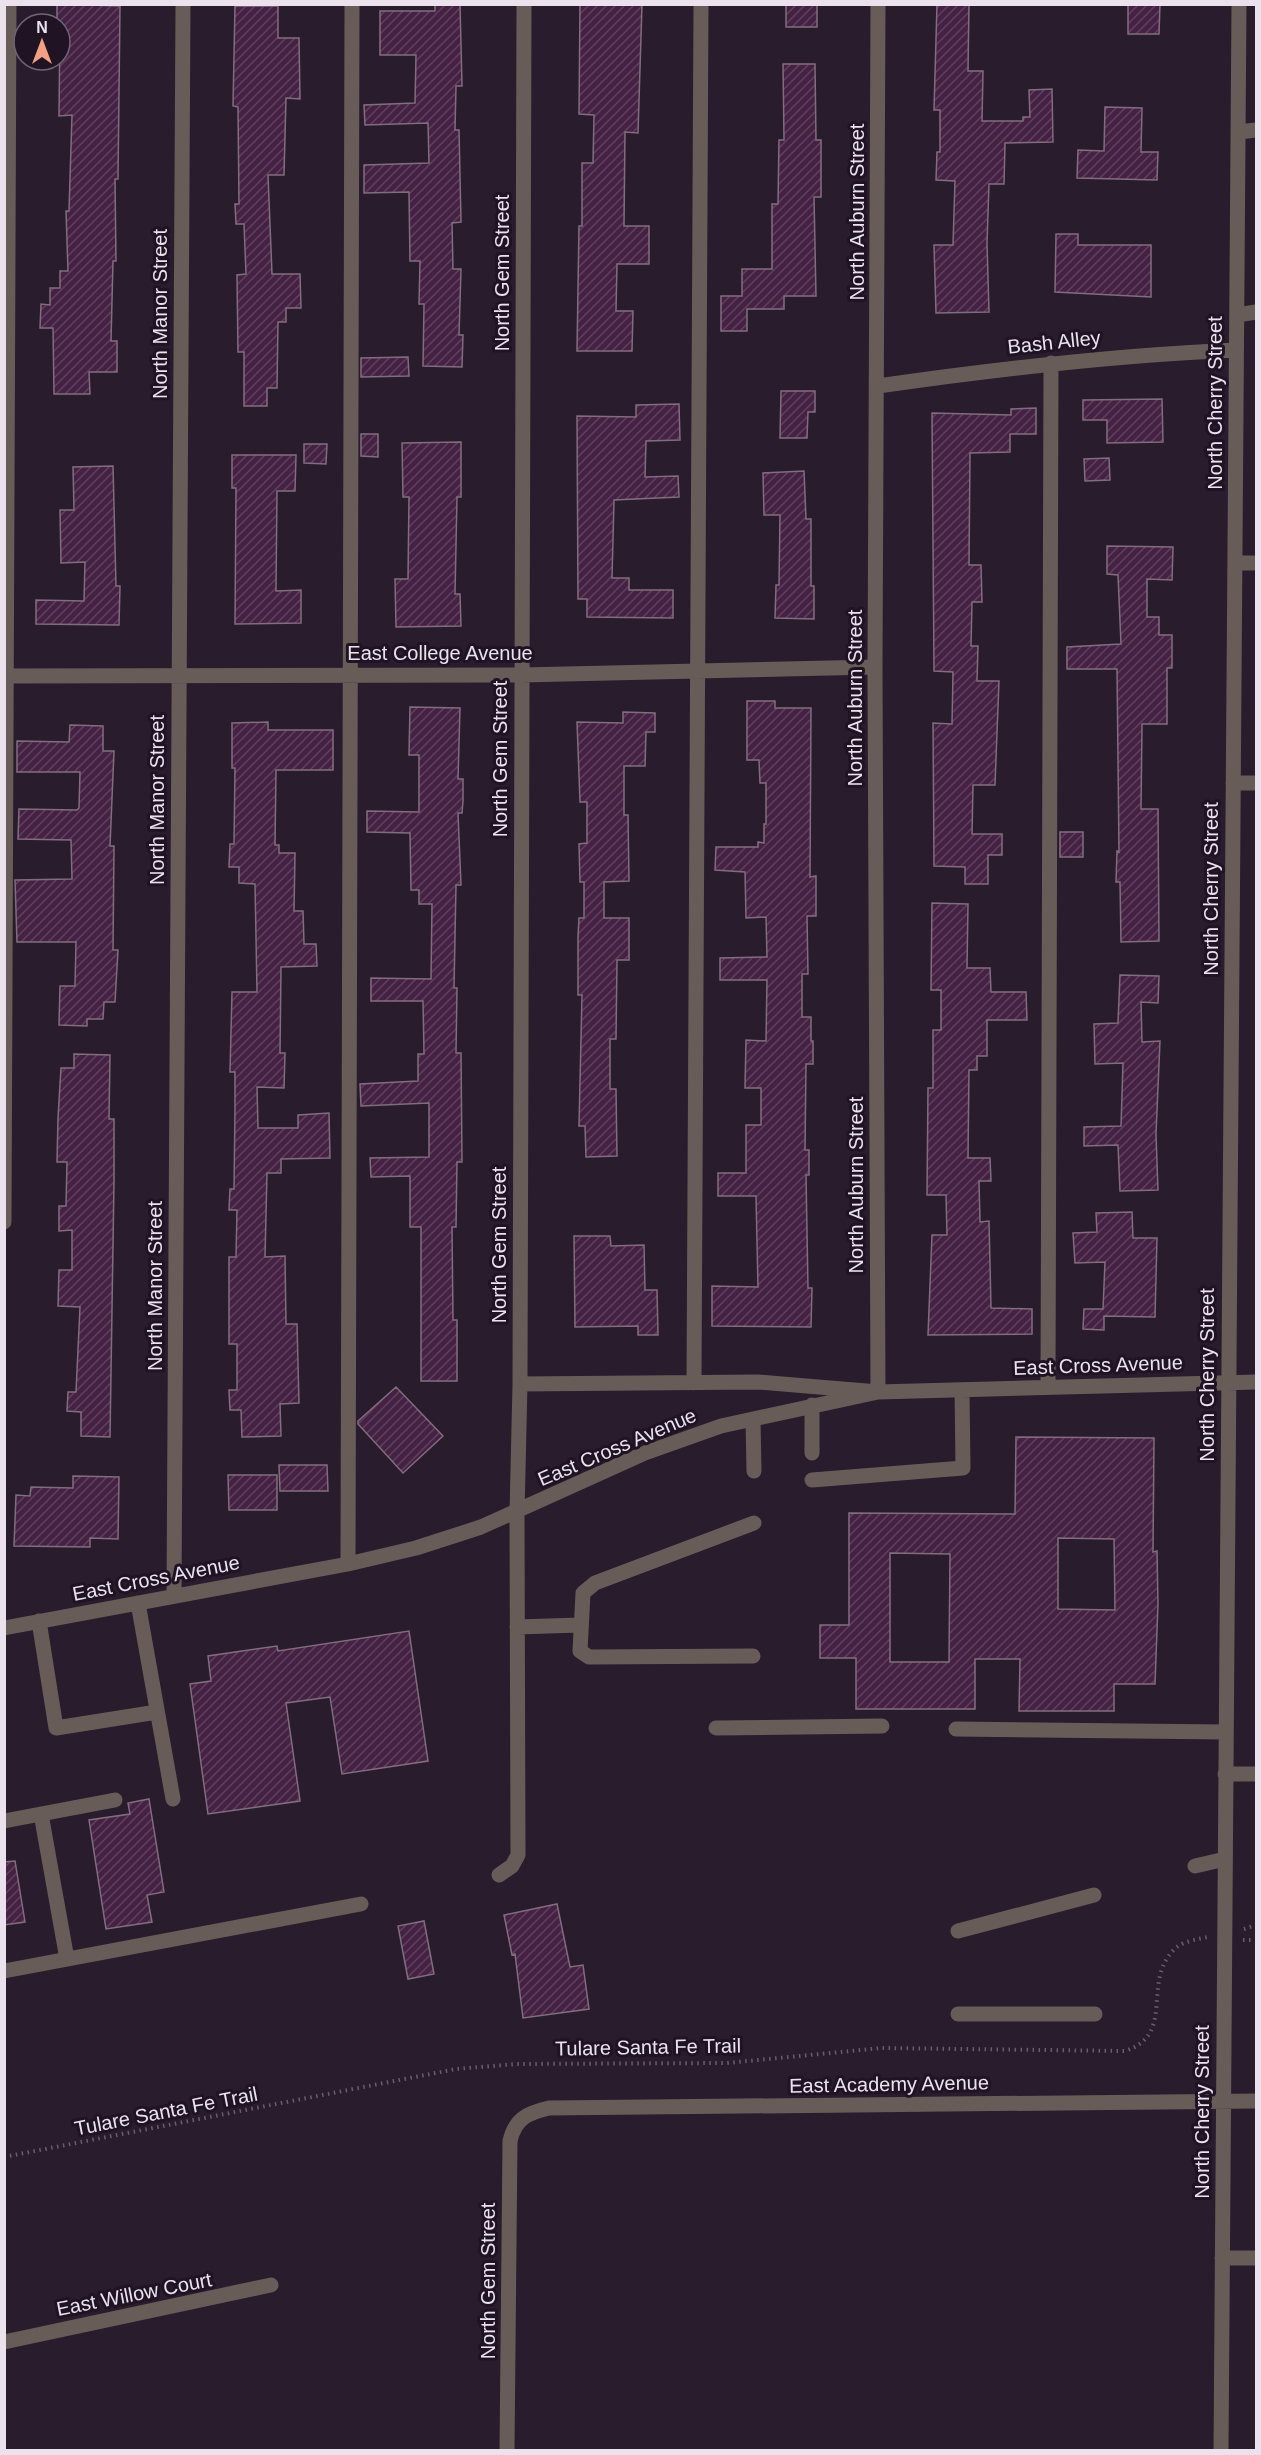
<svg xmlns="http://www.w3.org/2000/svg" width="1261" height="2455" viewBox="0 0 1261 2455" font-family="Helvetica,sans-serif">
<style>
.building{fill:url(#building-hatch);stroke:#826d7f;stroke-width:1.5;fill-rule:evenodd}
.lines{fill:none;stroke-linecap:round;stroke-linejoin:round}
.path{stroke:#6a5e6e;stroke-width:4;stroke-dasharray:1.5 4.5;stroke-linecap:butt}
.minor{stroke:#685c59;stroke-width:15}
.labels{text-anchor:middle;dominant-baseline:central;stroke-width:6;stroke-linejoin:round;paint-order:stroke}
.street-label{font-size:20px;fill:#ebe2ee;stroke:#201324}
</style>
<defs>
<pattern id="building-hatch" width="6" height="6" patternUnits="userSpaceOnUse" patternTransform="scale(1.5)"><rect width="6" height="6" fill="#452143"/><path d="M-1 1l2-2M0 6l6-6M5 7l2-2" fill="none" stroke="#60415e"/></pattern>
</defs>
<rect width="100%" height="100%" fill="#291c2d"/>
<path class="building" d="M 57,4 L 120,6 L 118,179 L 115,179 L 116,261 L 113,261 L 111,341 L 117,341 L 117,372 L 89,372 L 90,394 L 54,394 L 53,328 L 40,328 L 41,304 L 50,305 L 50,288 L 60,288 L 60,271 L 68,271 L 66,211 L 69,211 L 72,115 L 59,116 L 60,24 L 57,24 Z
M 435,4 L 460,4 L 462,86 L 456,86 L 455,130 L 459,130 L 461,222 L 452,223 L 453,269 L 461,269 L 459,335 L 463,335 L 462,367 L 423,366 L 424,304 L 419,304 L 420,261 L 410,261 L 409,192 L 364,193 L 364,165 L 429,163 L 428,123 L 365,125 L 364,105 L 415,103 L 416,55 L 380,55 L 380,11 L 435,11 Z
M 580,4 L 642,4 L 638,133 L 625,132 L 624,226 L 649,226 L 649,264 L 617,264 L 616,311 L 633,311 L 632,351 L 577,351 L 579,226 L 582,226 L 582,163 L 593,163 L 594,115 L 579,114 Z
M 786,4 L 817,4 L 817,27 L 786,27 Z
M 937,4 L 969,4 L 968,71 L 983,71 L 982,121 L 1023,121 L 1023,117 L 1030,117 L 1029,90 L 1052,89 L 1053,142 L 1005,143 L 1004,184 L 989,184 L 987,243 L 989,312 L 936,313 L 934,245 L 953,245 L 955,181 L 936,180 L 937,152 L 940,152 L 940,110 L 934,110 Z
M 1128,4 L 1160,4 L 1159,34 L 1128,34 Z
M 235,6 L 278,6 L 278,38 L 299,38 L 300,99 L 286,98 L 284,175 L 268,175 L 272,274 L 300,274 L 301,308 L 286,308 L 286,322 L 278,322 L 277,388 L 267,388 L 267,406 L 244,406 L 244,352 L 238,352 L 237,275 L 246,274 L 244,224 L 236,224 L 235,204 L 239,204 L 238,107 L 233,106 Z
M 783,64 L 815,64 L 816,140 L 821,140 L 821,197 L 814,197 L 816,296 L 784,296 L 784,309 L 747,309 L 747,331 L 721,331 L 721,296 L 742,296 L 742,269 L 772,269 L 772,204 L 778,204 L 779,140 L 784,140 Z
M 1105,107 L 1142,108 L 1141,152 L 1158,152 L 1157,180 L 1077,178 L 1078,150 L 1104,151 Z
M 1056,234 L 1078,234 L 1078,245 L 1151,245 L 1151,297 L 1055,292 Z
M 408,357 L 409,376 L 361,377 L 361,358 Z
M 781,391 L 815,391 L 815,412 L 808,412 L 807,438 L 780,438 Z
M 1162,399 L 1163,442 L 1107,443 L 1107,420 L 1083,420 L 1083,400 Z
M 679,404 L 680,440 L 646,441 L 645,477 L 678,476 L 679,497 L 614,500 L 612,578 L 629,578 L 629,590 L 673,590 L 673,618 L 587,617 L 587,599 L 578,599 L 577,416 L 636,417 L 636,405 Z
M 1036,408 L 1036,434 L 1010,434 L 1010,452 L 970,453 L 969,565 L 981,565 L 982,602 L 972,602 L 971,646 L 978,646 L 977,681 L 999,681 L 995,785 L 973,785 L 972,834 L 1002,834 L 1002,855 L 988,855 L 988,884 L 965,884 L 965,867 L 934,866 L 933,723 L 952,724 L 953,672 L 934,671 L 932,413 L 1011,415 L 1011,409 Z
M 361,434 L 378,434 L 378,457 L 361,456 Z
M 461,442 L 461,497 L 457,497 L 455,594 L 460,594 L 461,626 L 396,627 L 395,579 L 408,579 L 409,497 L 403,497 L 402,443 Z
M 304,444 L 327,444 L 326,464 L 304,463 Z
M 232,455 L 296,455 L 295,491 L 277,491 L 276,591 L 301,590 L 301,623 L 235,624 L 236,488 L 232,488 Z
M 1109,458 L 1110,480 L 1085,481 L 1084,459 Z
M 113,466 L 116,586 L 120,586 L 119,625 L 36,624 L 36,600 L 84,601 L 85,562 L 61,563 L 60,510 L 74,510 L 73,467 Z
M 804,471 L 806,519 L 811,519 L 811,586 L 814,586 L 814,619 L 775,618 L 776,585 L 779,585 L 780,515 L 764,515 L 763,473 Z
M 1107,546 L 1173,547 L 1172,580 L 1147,579 L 1147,617 L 1159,617 L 1159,635 L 1172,635 L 1172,668 L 1167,668 L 1167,724 L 1142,724 L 1141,809 L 1158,809 L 1159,941 L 1121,942 L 1120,882 L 1116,882 L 1117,851 L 1119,852 L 1117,669 L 1067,669 L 1067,647 L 1121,644 L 1118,575 L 1107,574 Z
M 747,701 L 775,701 L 775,708 L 811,708 L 810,877 L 816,876 L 816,916 L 807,916 L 808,974 L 802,974 L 802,1017 L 811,1017 L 811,1041 L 813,1041 L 813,1064 L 806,1064 L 805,1150 L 809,1150 L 809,1175 L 806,1175 L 808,1288 L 812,1288 L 811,1327 L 712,1326 L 712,1286 L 758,1287 L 756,1196 L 718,1196 L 718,1173 L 746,1173 L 746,1125 L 761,1125 L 761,1088 L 745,1088 L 746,1040 L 766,1041 L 767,980 L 720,980 L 720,958 L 767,957 L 766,917 L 746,918 L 745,872 L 715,870 L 716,847 L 758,847 L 758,842 L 764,843 L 764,824 L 766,824 L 766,783 L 760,783 L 759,760 L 747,760 Z
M 410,707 L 460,708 L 458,779 L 463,779 L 463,801 L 462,813 L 458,813 L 461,885 L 456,885 L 454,988 L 457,988 L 456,1053 L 461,1053 L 462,1162 L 457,1162 L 456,1227 L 452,1227 L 453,1320 L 457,1320 L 457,1381 L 421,1381 L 421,1227 L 410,1227 L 410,1176 L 371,1177 L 370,1158 L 429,1157 L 429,1103 L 361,1106 L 360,1084 L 418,1081 L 418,1054 L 424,1054 L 423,1001 L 371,1001 L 371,978 L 431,979 L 432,904 L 419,904 L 419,890 L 411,890 L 410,833 L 367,832 L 367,811 L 419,812 L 419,755 L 409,755 Z
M 623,712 L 655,713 L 655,732 L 646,732 L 645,766 L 624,766 L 624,815 L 628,815 L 629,881 L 604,882 L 604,918 L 629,918 L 629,960 L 617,960 L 616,1039 L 610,1039 L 610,1089 L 616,1089 L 617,1156 L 586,1157 L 585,1126 L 579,1126 L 582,995 L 578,995 L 578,937 L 579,918 L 584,918 L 584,882 L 580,882 L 579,844 L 587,843 L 587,802 L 580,802 L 577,722 L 623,723 Z
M 268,722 L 268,730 L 333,730 L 333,770 L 276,770 L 275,845 L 279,845 L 279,853 L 295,853 L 294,911 L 303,911 L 304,944 L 316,944 L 317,966 L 281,967 L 280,1053 L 285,1053 L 284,1088 L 257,1087 L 258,1128 L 298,1128 L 298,1115 L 329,1113 L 330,1158 L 281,1159 L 281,1173 L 267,1173 L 265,1257 L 285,1256 L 286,1324 L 297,1324 L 299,1403 L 280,1404 L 281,1436 L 242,1437 L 241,1410 L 230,1410 L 229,1390 L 237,1390 L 237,1344 L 229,1344 L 229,1257 L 236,1257 L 237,1210 L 229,1210 L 230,1189 L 234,1189 L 235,1109 L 235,1072 L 230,1072 L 232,992 L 257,992 L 255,884 L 239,883 L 239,867 L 229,867 L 230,844 L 234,844 L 235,768 L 232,768 L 232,723 Z
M 70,725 L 103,726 L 103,751 L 114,751 L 110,846 L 114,846 L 113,950 L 118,950 L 115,1002 L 104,1002 L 103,1019 L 87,1019 L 87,1026 L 59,1025 L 60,986 L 75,986 L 76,942 L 17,942 L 15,880 L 72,879 L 71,840 L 18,839 L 19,809 L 77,810 L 79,808 L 80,772 L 17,772 L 17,741 L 69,742 Z
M 1060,832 L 1083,832 L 1083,857 L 1060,857 Z
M 932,903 L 968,904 L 967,968 L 990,968 L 991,992 L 1026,992 L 1027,1020 L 987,1020 L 987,1056 L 977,1056 L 977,1070 L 969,1070 L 968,1158 L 990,1158 L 991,1181 L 979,1181 L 980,1222 L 989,1221 L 991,1308 L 1032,1309 L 1032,1334 L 928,1335 L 932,1235 L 947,1235 L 946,1195 L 927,1195 L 928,1088 L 933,1088 L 933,1030 L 941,1030 L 941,990 L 931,990 Z
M 1120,975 L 1159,976 L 1158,1003 L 1141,1002 L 1142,1042 L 1160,1041 L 1156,1134 L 1158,1190 L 1120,1191 L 1118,1145 L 1084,1146 L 1084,1127 L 1121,1126 L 1123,1063 L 1095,1064 L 1094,1024 L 1118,1023 Z
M 74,1054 L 110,1055 L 109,1119 L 114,1119 L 114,1181 L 110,1437 L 81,1436 L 81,1412 L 67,1411 L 68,1392 L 76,1392 L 80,1307 L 58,1306 L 59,1270 L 72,1270 L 72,1230 L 59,1231 L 59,1206 L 66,1206 L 67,1162 L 57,1162 L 58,1118 L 61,1068 L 74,1068 Z
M 1132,1212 L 1133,1238 L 1157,1238 L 1155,1317 L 1104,1316 L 1104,1330 L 1083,1329 L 1084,1309 L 1103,1309 L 1105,1262 L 1075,1263 L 1073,1233 L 1097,1232 L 1096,1213 Z
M 574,1236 L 610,1236 L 611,1246 L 644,1245 L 645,1290 L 657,1290 L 658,1335 L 638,1335 L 638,1326 L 575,1327 Z
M 396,1387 L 443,1436 L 403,1473 L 358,1424 L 358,1421 Z
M 1016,1437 L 1154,1438 L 1153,1552 L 1157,1551 L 1158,1604 L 1155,1684 L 1114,1684 L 1114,1711 L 1019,1711 L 1020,1659 L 975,1659 L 975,1709 L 856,1709 L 856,1658 L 820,1658 L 820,1625 L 849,1625 L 849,1513 L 1015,1514 ZM 1058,1538 L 1114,1539 L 1115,1610 L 1058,1609 ZM 890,1553 L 950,1554 L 949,1662 L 890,1662 Z
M 279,1465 L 327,1465 L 328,1491 L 280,1491 Z
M 228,1475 L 277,1475 L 277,1510 L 229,1510 Z
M 73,1476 L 119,1477 L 118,1539 L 90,1538 L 90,1547 L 14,1546 L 16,1495 L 30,1496 L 31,1487 L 73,1488 Z
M 409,1631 L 428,1761 L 342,1774 L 330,1697 L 286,1703 L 300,1801 L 208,1814 L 190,1684 L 211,1681 L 208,1656 L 277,1646 L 278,1651 Z
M 149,1799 L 164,1892 L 147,1895 L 152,1922 L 106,1929 L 89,1820 L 130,1814 L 128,1803 Z
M 15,1861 L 25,1922 L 4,1925 L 4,1862 Z
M 557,1904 L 570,1967 L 583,1965 L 589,2009 L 523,2018 L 515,1954 L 512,1955 L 504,1915 Z
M 424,1921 L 434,1974 L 408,1979 L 398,1926 Z"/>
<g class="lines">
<path class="path" d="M 1244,1929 L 1256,1925
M 1243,1940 L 1256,1940
M 4,2157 L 456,2069 L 516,2064 L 727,2063 L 882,2048 L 1125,2051 C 1178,2034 1139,1979 1177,1947 C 1184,1941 1199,1939 1208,1937"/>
<path class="minor" d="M 1239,132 L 1256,130
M 1237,315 L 1256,312
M 878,386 C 997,369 1116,355 1236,350
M 1235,563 L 1256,563
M 4,676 L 521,675 L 875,667
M 1233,783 L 1256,783
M 4,1222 L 9,4
M 694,1383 L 701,4
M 520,1384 L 758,1382 L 878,1392 L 875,667 L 878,4
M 1048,1387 L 1051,363
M 812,1405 L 812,1453
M 753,1419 L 754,1471
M 812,1480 L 963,1468 L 962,1390
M 348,1564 L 352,4
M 174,1596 L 183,4
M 138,1603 L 173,1799
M 39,1621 L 56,1728 L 157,1712
M 517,1627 L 580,1625
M 4,1628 L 348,1564 L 416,1548 L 481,1527 L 645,1453 L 721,1426 L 878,1392 L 1256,1382
M 753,1656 L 589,1657 L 580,1651 L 583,1593 L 595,1583 L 754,1523
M 716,1728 L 882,1726
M 956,1729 L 1226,1732
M 1225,1774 L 1256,1774
M 41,1814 L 67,1959
M 4,1821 L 115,1800
M 1195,1866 L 1225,1859
M 499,1875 L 512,1866 L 518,1855 L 517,1513 L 520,1384 L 524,4
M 958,1931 L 1094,1895
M 4,1971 L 361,1904
M 958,2014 L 1095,2014
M 1222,2258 L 1256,2258
M 4,2342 L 271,2285
M 507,2450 L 510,2141 C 515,2119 527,2113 549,2108 L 1256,2101
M 1221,2450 L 1239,4"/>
</g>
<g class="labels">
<g class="street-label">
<text transform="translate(857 212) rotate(-90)">North Auburn Street</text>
<text transform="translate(502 273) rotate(-90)">North Gem Street</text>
<text transform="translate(160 314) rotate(-90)">North Manor Street</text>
<text transform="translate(1054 342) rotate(-6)">Bash Alley</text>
<text transform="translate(1215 403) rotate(-90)">North Cherry Street</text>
<text x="440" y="653">East College Avenue</text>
<text transform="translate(855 698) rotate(-90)">North Auburn Street</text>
<text transform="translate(500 759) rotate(-90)">North Gem Street</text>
<text transform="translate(157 800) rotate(-90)">North Manor Street</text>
<text transform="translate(1211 889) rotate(-90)">North Cherry Street</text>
<text transform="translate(856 1185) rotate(-90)">North Auburn Street</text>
<text transform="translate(499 1245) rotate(-90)">North Gem Street</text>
<text transform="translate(155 1286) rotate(-90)">North Manor Street</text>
<text transform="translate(1098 1365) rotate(-2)">East Cross Avenue</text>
<text transform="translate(1207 1375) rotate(-90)">North Cherry Street</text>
<text transform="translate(617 1447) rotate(-23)">East Cross Avenue</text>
<text transform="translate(156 1578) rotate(-11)">East Cross Avenue</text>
<text transform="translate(648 2047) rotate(-1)">Tulare Santa Fe Trail</text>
<text transform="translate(889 2084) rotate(-1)">East Academy Avenue</text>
<text transform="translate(166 2111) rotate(-11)">Tulare Santa Fe Trail</text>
<text transform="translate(1202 2112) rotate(-90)">North Cherry Street</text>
<text transform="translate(488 2281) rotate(-90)">North Gem Street</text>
<text transform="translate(134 2294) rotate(-11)">East Willow Court</text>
</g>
</g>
<rect width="1261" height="2455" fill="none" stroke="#ebe2ee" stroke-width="12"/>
<g transform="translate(42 42)"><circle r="28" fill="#201324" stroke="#716675" stroke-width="1.5"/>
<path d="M0-4.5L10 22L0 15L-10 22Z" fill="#f39f83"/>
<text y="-9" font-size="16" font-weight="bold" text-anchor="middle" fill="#ebe2ee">N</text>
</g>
</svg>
